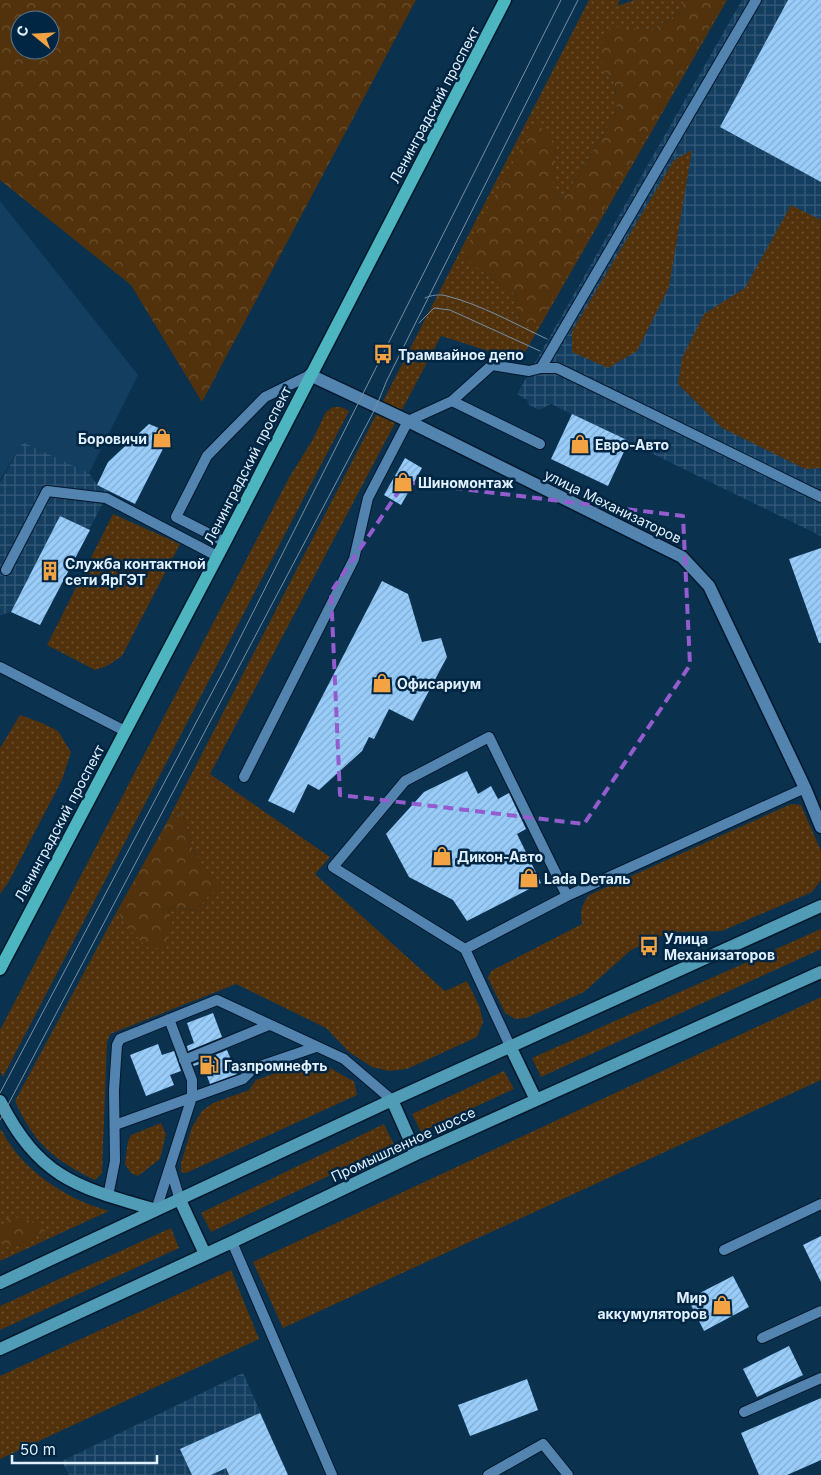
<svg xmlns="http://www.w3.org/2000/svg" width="821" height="1475" viewBox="0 0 821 1475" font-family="Inter,sans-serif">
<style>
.built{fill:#143e60}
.industrial{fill:url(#industrial-grid)}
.grass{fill:url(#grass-dots)}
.forest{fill:url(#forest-crowns);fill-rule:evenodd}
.building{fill:url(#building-hatch)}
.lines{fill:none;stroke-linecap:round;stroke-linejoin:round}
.service-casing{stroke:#01182c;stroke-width:12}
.minor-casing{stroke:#01182c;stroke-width:15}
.secondary-casing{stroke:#01182c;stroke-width:15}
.primary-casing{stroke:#01182c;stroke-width:15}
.service{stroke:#5383af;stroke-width:10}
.minor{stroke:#5383af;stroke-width:12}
.secondary{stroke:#509cb7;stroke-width:12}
.primary{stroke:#4cb5bf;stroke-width:12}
.tram{stroke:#748fa5;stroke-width:1}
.marked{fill:none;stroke:#945dcf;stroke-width:4;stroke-dasharray:10 6;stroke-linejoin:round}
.labels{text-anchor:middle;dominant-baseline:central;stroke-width:5;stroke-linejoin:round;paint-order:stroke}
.street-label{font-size:14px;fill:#e0f0fe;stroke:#002643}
.poi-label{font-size:14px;font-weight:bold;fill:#e0f0fe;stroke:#002643;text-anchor:start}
</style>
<defs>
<pattern id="industrial-grid" width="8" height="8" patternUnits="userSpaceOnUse" patternTransform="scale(1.25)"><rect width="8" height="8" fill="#143e60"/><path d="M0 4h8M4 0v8" fill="none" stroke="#365a78"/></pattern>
<pattern id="grass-dots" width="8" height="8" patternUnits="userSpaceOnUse" patternTransform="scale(1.25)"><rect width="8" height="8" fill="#51320c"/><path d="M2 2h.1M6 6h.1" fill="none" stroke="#6a5030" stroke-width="1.8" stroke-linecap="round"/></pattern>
<pattern id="forest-crowns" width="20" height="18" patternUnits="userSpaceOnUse" patternTransform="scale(1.25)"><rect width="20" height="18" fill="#51320c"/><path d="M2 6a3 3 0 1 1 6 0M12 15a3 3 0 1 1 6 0" fill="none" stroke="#6a5030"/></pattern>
<pattern id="building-hatch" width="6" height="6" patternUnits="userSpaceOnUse" patternTransform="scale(1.25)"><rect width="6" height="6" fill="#98ccfa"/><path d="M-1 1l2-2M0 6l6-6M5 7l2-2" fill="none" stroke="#83abce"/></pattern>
</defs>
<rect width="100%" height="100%" fill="#0a314e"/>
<path class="built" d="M 0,201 L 138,375 L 89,473 L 23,442 L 0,480 Z"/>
<path class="industrial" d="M 742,0 L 821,0 L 821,536 L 551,404 L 539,410 L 529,405 L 527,400 L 517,394 Z
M 23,442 L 89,473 L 97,485 L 109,491 L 40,625 L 11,612 L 0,615 L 0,483 Z
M 243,1373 L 288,1475 L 69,1475 L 62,1461 Z"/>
<path class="grass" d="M 589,0 L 620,0 L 617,6 L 634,0 L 684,0 L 681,12 L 651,30 L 603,70 L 615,84 L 617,112 L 562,201 L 552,189 L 557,147 L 485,274 L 515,294 L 518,307 L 519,326 L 536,326 L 724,0 L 727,0 L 520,361 L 441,336 L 210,774 L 330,857 L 315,874 L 445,991 L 467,981 L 480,1008 L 483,1022 L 477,1037 L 407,1069 L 389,1071 L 372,1067 L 349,1052 L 326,1028 L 236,984 L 110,1034 L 107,1043 L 102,1173 L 95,1180 C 53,1159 35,1145 15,1101 L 117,911 L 127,927 L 172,926 L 169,907 L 196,911 L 206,898 L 219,887 L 193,851 L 183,813 L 168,820 Z
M 692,150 L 669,287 L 637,351 L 608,368 L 572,352 L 572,331 L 674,160 Z
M 791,205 L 821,220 L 821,468 L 805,469 L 722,428 L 678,384 L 682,358 L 704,314 L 745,288 Z
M 333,407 L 341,407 L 349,411 L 3,1077 L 0,1071 L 0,1030 L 290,476 L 312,441 L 326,412 Z
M 113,514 L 180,544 L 122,656 L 107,666 L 95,670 L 47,645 Z
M 20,715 L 42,723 L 58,731 L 71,752 L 62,780 L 8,883 L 0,894 L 0,748 Z
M 791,804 L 801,805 L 821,851 L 821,880 L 812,892 L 722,931 L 670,932 L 631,950 L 584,992 L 526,1018 L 515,1019 L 505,1013 L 488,978 L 491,971 L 582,924 C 580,911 581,906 589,895 Z
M 821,929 L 821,949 L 541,1077 L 532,1058 Z
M 821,997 L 821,1080 L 283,1328 L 253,1262 Z
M 303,1063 C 312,1064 320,1063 328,1067 C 337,1071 344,1077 354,1081 L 357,1095 L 186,1173 L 181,1172 L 181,1163 L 192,1127 L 202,1111 L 213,1103 L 249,1090 L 256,1080 Z
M 504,1071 L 514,1089 L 421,1132 L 412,1114 Z
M 161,1123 L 166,1134 L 160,1159 L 138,1176 L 131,1173 L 125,1164 L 128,1141 L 131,1135 Z
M 384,1124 L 394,1145 L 211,1232 L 201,1213 Z
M 1,1129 C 21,1170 66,1199 109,1211 L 0,1261 L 0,1132 Z
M 171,1228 L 179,1248 L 0,1330 L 0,1306 Z
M 231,1270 L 259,1339 L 0,1459 L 0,1376 Z"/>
<path class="forest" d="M 0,0 L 416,0 L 202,402 L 131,285 L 0,180 ZM 20,20 L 50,20 L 50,50 L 20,50 Z
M 684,0 L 724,0 L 536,327 L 519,326 L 518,307 L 515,294 L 485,274 L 464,257 L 467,246 L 535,123 L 549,134 L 557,148 L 552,189 L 562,201 L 617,112 L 615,84 L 603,70 L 600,46 L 611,27 L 651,30 L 681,12 Z
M 183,813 L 193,851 L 220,887 L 206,898 L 196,911 L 169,907 L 172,926 L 164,950 L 147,947 L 127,927 L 117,911 L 168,820 Z
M 24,1217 L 46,1231 L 22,1244 L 3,1248 L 0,1231 L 6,1219 Z"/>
<path class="building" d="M 788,0 L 821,0 L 821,182 L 720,127 Z
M 572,414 L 629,441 L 608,486 L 551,459 Z
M 149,424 L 171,433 L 135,504 L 97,485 L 108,462 Z
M 405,458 L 422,468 L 401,505 L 384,495 Z
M 60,516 L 90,530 L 40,625 L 11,612 Z
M 821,548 L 821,643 L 819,643 L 789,559 Z
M 382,581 L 408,594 L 422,642 L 441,638 L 447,657 L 413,721 L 389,709 L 374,739 L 369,737 L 362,751 L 319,790 L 308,784 L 294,813 L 268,801 Z
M 467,771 L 478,794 L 491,786 L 498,799 L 509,793 L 526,829 L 517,834 L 541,883 L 467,921 L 453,900 L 409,877 L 386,834 L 424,792 Z
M 213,1013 L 222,1037 L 188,1051 L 187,1046 L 194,1043 L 187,1023 Z
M 158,1044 L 162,1055 L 174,1051 L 181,1071 L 170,1075 L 174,1085 L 146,1096 L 130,1055 Z
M 227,1050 L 237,1074 L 210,1084 L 202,1063 L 194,1066 L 193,1064 Z
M 821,1236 L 821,1282 L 803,1245 Z
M 733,1276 L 749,1307 L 704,1331 L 688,1299 Z
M 789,1346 L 803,1375 L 757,1397 L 743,1369 Z
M 527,1379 L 538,1410 L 470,1436 L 458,1405 Z
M 821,1398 L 821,1460 L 787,1475 L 759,1475 L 741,1433 Z
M 260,1413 L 288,1475 L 229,1475 L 226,1468 L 211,1475 L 192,1475 L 180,1449 Z"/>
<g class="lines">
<defs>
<path id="service" d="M 541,368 L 756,0
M 452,401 L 540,444
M 225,542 L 176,517 L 207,456 L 265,397 L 310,375
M 6,570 L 47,491 L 106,498 L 217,556
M 0,667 L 125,731
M 244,777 L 354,559 L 368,498 L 408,421 L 452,401 L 492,365 L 529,371 L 541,368 L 557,368 L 821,497
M 465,949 L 333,867 L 405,781 L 489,737 L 567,896
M 510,1046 L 465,949 L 567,896 L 805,788
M 184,1060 L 269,1025
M 115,1125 L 243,1079 L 254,1068 L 316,1047
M 170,1167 L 180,1200
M 108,1196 L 115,1161 L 114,1090 L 117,1045 L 120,1039 L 217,1000 L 344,1059 L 392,1100
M 156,1210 L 192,1097 L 192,1080 L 169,1019
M 232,1242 L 332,1475
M 724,1250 L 821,1204
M 762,1338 L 821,1311
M 744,1412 L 821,1378
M 488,1475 L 543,1444 L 568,1475"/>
<path id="minor" d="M 310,375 L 408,421 L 682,557 L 709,586 L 805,788 L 821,827"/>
<path id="secondary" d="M 510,1046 L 536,1100
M 392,1100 L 416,1154
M 0,1101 C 40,1179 77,1187 156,1210
M 180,1200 L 205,1254
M 0,1283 L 392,1100 L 821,906
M 0,1349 L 232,1242 L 416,1154 L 821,972"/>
<path id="primary" d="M 0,969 L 225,542 L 505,0"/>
</defs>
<use href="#service" class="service-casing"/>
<use href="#minor" class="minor-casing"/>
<use href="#secondary" class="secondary-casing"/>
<use href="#primary" class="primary-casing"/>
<use href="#service" class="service"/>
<use href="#minor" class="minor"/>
<use href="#secondary" class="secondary"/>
<use href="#primary" class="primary"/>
<path class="tram" d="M 425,298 C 431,295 440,294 447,296 C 482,305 515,324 547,339
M 419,323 L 434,308 L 450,310 L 540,351
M 0,1093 L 226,666 L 561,0
M 0,1120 L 376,407 L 387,380 L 412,330 L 578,0"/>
</g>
<path class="marked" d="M 405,482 L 683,516 L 690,665 L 584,824 L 340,795 L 331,592 Z"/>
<defs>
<symbol id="bus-bare" viewBox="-9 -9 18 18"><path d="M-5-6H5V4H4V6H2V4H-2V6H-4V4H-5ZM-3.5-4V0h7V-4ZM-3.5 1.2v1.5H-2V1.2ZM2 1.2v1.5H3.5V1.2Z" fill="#f4a344" stroke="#002643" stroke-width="2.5" paint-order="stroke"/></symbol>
<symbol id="shop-bare" viewBox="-9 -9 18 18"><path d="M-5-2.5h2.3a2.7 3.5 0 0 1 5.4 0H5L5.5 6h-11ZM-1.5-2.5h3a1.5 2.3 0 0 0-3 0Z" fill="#f4a344" stroke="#002643" stroke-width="2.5" paint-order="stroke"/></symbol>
<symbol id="building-bare" viewBox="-9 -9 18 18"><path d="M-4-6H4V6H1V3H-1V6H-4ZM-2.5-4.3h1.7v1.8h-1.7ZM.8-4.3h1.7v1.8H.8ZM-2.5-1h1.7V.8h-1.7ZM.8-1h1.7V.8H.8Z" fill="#f4a344" stroke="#002643" stroke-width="2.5" paint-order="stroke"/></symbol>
<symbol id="fuel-bare" viewBox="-9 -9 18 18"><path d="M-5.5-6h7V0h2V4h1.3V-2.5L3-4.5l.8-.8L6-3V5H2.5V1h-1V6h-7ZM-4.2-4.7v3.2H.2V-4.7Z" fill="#f4a344" stroke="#002643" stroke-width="2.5" paint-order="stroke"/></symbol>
</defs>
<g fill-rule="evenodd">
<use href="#bus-bare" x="369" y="340" width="28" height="28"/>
<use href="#shop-bare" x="148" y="424" width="28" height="28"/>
<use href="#shop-bare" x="566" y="430" width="28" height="28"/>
<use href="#shop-bare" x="389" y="468" width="28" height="28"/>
<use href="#building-bare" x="36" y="557" width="28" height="28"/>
<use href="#shop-bare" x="368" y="669" width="28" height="28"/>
<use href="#shop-bare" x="428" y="842" width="28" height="28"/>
<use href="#shop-bare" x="515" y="864" width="28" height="28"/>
<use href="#bus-bare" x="635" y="932" width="28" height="28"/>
<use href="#fuel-bare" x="195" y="1051" width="28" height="28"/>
<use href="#shop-bare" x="708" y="1291" width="28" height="28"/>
</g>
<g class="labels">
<g class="street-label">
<text transform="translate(434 105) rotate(-62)">Ленинградский проспект</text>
<text transform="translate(247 465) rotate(-63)">Ленинградский проспект</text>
<text transform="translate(613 506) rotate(26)">улица Механизаторов</text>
<text transform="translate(59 823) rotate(-62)">Ленинградский проспект</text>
<text transform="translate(403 1144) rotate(-25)">Промышленное шоссе</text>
</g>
<g class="poi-label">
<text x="398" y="354">Трамвайное депо</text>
<text x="147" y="438" text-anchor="end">Боровичи</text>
<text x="595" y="444">Евро-Авто</text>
<text x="418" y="482">Шиномонтаж</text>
<text x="65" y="563">Служба контактной<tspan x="65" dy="16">сети ЯрГЭТ</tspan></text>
<text x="397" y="683">Офисариум</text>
<text x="457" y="856">Дикон-Авто</text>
<text x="544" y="878">Lada Dеталь</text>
<text x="664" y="938">Улица<tspan x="664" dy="16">Механизаторов</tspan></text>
<text x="224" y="1065">Газпромнефть</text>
<text x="707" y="1297" text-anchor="end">Мир<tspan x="707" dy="16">аккумуляторов</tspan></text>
</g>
</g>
<g transform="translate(35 35) rotate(288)"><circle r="24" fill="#002643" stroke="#5a778e"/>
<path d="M0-4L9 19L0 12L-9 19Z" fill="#f4a344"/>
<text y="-8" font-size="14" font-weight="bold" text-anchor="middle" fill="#e0f0fe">С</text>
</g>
<path d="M12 1455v8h145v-8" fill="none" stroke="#e0f0fe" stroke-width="2.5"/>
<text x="20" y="1455" font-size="15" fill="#e0f0fe" stroke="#002643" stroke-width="4" paint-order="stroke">50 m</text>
</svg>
